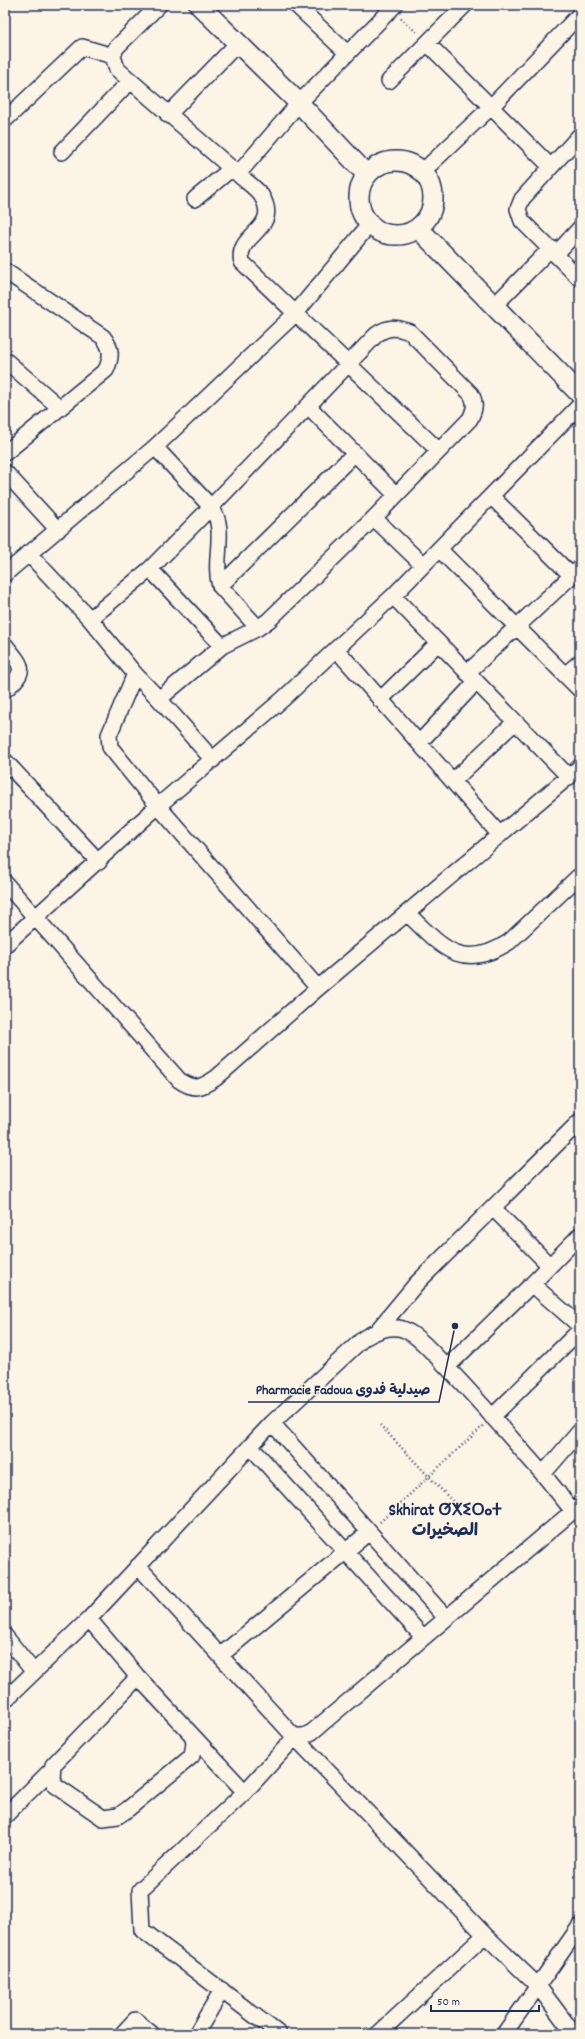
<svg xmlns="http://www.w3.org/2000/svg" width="585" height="2039" viewBox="0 0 585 2039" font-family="Dekko,'Playpen Sans Arabic','Noto Sans Tifinagh',sans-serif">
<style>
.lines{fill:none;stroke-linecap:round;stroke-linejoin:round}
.minor-casing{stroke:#1b2f5e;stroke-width:18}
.tertiary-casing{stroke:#1b2f5e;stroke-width:22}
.path{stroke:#1b2f5e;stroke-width:2.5;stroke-dasharray:1 3;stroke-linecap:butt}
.minor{stroke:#fcf5e5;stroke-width:15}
.tertiary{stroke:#fcf5e5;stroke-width:19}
.labels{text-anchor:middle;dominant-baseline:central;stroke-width:3;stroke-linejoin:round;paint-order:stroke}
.district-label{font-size:17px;font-weight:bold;fill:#1b2f5e;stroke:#fcf5e5}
.leader{fill:none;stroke:#1b2f5e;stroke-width:1.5}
.callout-dot{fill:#1b2f5e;stroke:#fcf5e5;stroke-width:1.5}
.callout-label{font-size:14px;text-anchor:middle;font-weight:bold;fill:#1b2f5e;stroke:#fcf5e5;stroke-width:3;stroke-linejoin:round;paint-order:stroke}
</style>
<rect width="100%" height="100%" fill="#fcf5e5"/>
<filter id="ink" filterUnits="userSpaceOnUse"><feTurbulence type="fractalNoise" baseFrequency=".025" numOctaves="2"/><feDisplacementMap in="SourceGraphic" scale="8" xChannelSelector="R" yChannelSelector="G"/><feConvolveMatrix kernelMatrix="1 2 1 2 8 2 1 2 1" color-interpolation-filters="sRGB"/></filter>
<g filter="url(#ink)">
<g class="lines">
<defs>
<path id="minor" d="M 159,5 L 116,48 L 113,56 L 117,69 L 238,174 L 299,103 L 395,5
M 296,5 L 347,53
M 427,43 L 551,167
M 389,81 L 465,5
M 168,115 L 237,44
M 5,120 L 82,47 L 113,56
M 580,135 L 522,199 L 518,209 L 522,221 L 580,279
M 62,152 L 130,81
M 422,172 L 491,107 L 580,14
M 238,174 C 245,181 255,187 261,195 C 283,230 234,234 242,262 L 439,451
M 195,199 L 231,169
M 556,254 L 580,228
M 5,271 L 103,337 C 112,348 112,357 106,370 L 5,453
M 494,306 L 551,248
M 5,360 L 59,407
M 308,406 L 396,495
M 5,472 L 58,530
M 491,496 L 571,575
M 439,549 L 580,690
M 28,553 L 90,619 L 135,674 L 159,699 L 213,760
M 150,569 L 222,646 L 159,699
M 5,574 L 155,447 L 295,314 L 369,225
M 220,586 C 212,560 228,529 211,507 L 376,335 C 388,326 396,327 410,332 L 471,394 C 476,403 475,409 470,419 L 374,518 L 423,565
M 393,596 L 569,777
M 90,619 L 150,569 L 211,507 L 155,447
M 258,628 L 220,586 L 355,453
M 5,645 C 23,667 28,670 5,690
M 222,646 L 258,628 L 269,620 L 374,518
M 336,649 L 419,743 L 476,682
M 467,673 L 580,568
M 135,674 L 109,735 L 110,747 L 158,806 L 318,988
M 565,675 L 580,662
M 380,700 L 438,643
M 419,743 L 500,835
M 5,761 L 99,862
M 453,781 L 515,722
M 5,883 L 179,1080 C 195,1091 201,1088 216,1078 L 318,988 L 580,767
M 407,913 C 441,946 461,973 509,942 L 578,877
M 5,945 L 158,806 L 283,699 L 336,649 L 393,596 L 580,405
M 493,1208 L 550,1266
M 532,1284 L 580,1235
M 377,1331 L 416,1284 L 580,1121
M 447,1367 L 532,1284 L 580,1326
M 492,1417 L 580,1330
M 272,1423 L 446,1618
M 250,1446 L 423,1637
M 138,1566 L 290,1732 L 485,1935
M 89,1619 L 138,1677 L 245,1792
M 5,1636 L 33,1671
M 221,1655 L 369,1532
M 138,1677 L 53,1765 L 52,1778 L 55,1785 L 103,1818 L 118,1816 L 128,1809 L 192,1756 L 194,1743 L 192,1735
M 5,1700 L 89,1619 L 272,1423 L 364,1338 C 376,1331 393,1323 407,1331 C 419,1337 428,1348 437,1357 C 474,1394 508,1435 543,1474 L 580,1431
M 5,1816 L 51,1770
M 122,2034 L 135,2020 L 152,2034
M 196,2034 L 222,1990
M 279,2034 L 142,1930 L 140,1890 L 245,1792 L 296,1736 L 304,1736 L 312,1732 L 573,1511 L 543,1474
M 378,2034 L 485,1935 L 538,1986 L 574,2034
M 504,2034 L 580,1926"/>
<path id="tertiary" d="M 199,5 L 299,103 L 367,175
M359 198a37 37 0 1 1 74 0a37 37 0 1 1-74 0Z
M 418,228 L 580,394"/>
</defs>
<use href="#minor" class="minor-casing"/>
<use href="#tertiary" class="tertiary-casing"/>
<path class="path" d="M 401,18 L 417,33
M 380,1425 L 455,1504
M 380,1522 L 483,1426"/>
<use href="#minor" class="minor"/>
<use href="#tertiary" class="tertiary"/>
</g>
</g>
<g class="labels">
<g class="district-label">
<text x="445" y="1512">Skhirat ⵚⵅⵉⵔⴰⵜ<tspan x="445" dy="20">الصخيرات</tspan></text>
</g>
</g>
<path class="leader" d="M455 1326L439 1402H248"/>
<circle class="callout-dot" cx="455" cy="1326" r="4"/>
<g class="callout-label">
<text x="343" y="1394">Pharmacie Fadoua صيدلية فدوى</text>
</g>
<rect width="585" height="2039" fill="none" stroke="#fcf5e5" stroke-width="20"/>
<rect x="10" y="10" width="565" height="2019" fill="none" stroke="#1b2f5e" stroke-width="1.5" filter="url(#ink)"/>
<path d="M431 2005v6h108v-6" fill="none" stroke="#1b2f5e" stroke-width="2"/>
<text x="437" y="2005" font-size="12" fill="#1b2f5e" stroke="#fcf5e5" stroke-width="3" paint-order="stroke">50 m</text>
</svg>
